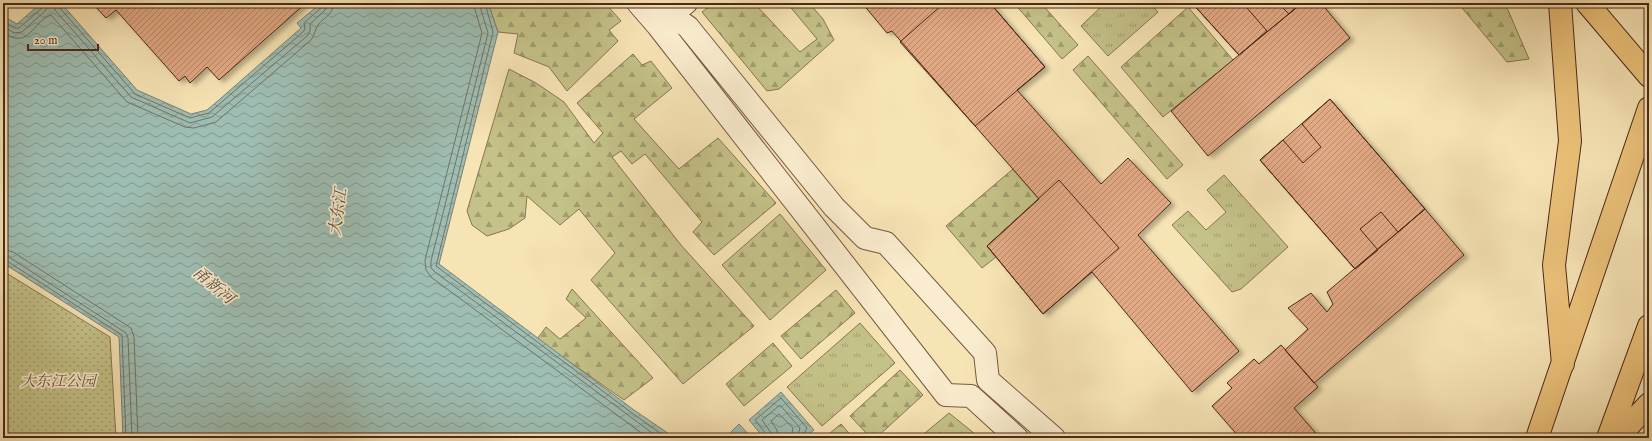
<svg xmlns="http://www.w3.org/2000/svg" width="1652" height="441" viewBox="0 0 1652 441" font-family="'IM FELL English','Noto Serif SC',serif">
<style>
.grass{fill:url(#grass-tufts);stroke:#887550}
.forest{fill:url(#forest-firs);stroke:#887550}
.park{fill:url(#park-dots);stroke:#887550}
.water{fill:url(#water-waves);stroke:#7d8275}
.lines{fill:none;stroke-linecap:round;stroke-linejoin:round}
.shore{stroke:#747366;stroke-width:1}
.building{fill:url(#building-hatch);stroke:#4b2819;filter:url(#shadow)}
.minor-casing{stroke:#765740;stroke-width:24}
.major-casing{stroke:#4b2819;stroke-width:24}
.minor{stroke:#faedcf;stroke-width:22}
.major{stroke:#ecc27a;stroke-width:22}
.labels{text-anchor:middle;dominant-baseline:central;stroke-width:3.5;stroke-linejoin:round;paint-order:stroke}
.park-label{font-size:15px;font-style:italic;fill:#694e35;stroke:#faedcf}
.water-label{font-size:16px;font-style:italic;fill:#604e40;stroke:#faedcf}
</style>
<defs>
<pattern id="grass-tufts" width="24" height="20" patternUnits="userSpaceOnUse"><rect width="24" height="20" fill="#c4c288"/><path d="M3 7l-1-3M5 7V3M7 7l1-3M15 17l-1-3M17 17v-4M19 17l1-3" fill="none" stroke="#a19e6e"/></pattern>
<pattern id="forest-firs" width="22" height="20" patternUnits="userSpaceOnUse"><rect width="22" height="20" fill="#c4c288"/><path d="M5 1l3.5 6h-7zM16 11l3.5 6h-7z" fill="#a19e6e"/></pattern>
<pattern id="park-dots" width="8" height="8" patternUnits="userSpaceOnUse"><rect width="8" height="8" fill="#c4c288"/><path d="M2 2h.1M6 6h.1" fill="none" stroke="#a19e6e" stroke-width="1.8" stroke-linecap="round"/></pattern>
<pattern id="water-waves" width="16" height="10" patternUnits="userSpaceOnUse"><rect width="16" height="10" fill="#9ebeb3"/><path d="M0 5q4-4 8 0t8 0" fill="none" stroke="#839a91"/></pattern>
<pattern id="building-hatch" width="6" height="6" patternUnits="userSpaceOnUse"><rect width="6" height="6" fill="#e2a985"/><path d="M-1 1l2-2M0 6l6-6M5 7l2-2" fill="none" stroke="#b98a6c"/></pattern>
<filter id="shadow"><feDropShadow dx="4.5" dy="2.5" stdDeviation="2" flood-color="#0004"/></filter>
</defs>
<rect width="100%" height="100%" fill="#f7e4b5"/>
<filter id="stains"><feTurbulence type="fractalNoise" baseFrequency=".005" numOctaves="4"/><feColorMatrix values="0 0 0 0 .2 0 0 0 0 .09 0 0 0 0 .02 0 0 0 .5 -.17"/></filter>
<radialGradient id="worn" r=".72"><stop offset=".6" stop-color="#630" stop-opacity="0"/><stop offset="1" stop-color="#630" stop-opacity=".3"/></radialGradient>
<path class="grass" d="M 1105,3 L 1150,3 L 1158,12 L 1108,56 L 1081,26 Z
M 1224,175 L 1288,247 L 1241,289 L 1232,292 L 1172,225 L 1188,211 L 1206,230 L 1226,212 L 1207,190 Z
M 860,323 L 895,363 L 822,426 L 787,387 Z"/>
<path class="forest" d="M 488,3 L 605,3 L 621,21 L 609,30 L 618,41 L 567,91 L 549,67 L 514,53 L 518,34 L 498,32 Z
M 714,3 L 754,3 L 800,52 L 817,39 L 787,3 L 809,3 L 823,19 L 834,40 L 779,89 L 767,91 L 702,12 Z
M 1014,3 L 1041,3 L 1078,45 L 1062,59 Z
M 1458,3 L 1502,3 L 1508,10 L 1529,59 L 1507,62 Z
M 1188,7 L 1233,60 L 1163,117 L 1121,67 Z
M 633,54 L 642,65 L 651,61 L 672,88 L 634,119 L 679,169 L 718,138 L 776,203 L 714,255 L 693,232 L 702,222 L 645,154 L 632,164 L 621,151 L 612,157 L 681,245 L 754,326 L 683,384 L 591,280 L 615,253 L 579,209 L 560,225 L 527,196 L 525,218 L 509,229 L 487,236 L 472,225 L 467,211 L 509,69 L 536,83 L 564,102 L 594,143 L 603,133 L 577,103 Z
M 1088,56 L 1183,165 L 1167,179 L 1073,70 Z
M 1013,169 L 1039,199 L 987,246 L 996,257 L 982,268 L 946,226 Z
M 780,214 L 826,270 L 770,320 L 722,265 Z
M 572,289 L 653,378 L 624,400 L 537,339 L 546,327 L 560,339 L 586,318 L 566,299 Z
M 836,290 L 855,313 L 801,359 L 781,336 Z
M 773,343 L 792,366 L 744,406 L 726,384 Z
M 900,370 L 923,395 L 876,438 L 871,438 L 850,416 Z
M 949,413 L 980,438 L 919,438 Z
M 841,424 L 853,438 L 824,438 Z"/>
<path class="park" d="M 3,271 L 110,337 L 116,438 L 3,438 Z"/>
<path class="water" d="M 41,3 L 61,3 L 137,90 L 191,114 L 207,110 L 220,99 L 301,28 L 297,23 L 321,3 L 488,3 L 498,32 L 439,264 L 634,410 L 675,438 L 123,438 L 119,337 L 3,263 L 3,16 L 17,24 Z
M 781,392 L 814,430 L 804,438 L 764,438 L 749,420 Z
M 739,424 L 752,438 L 725,438 Z"/>
<g class="lines">
<path class="shore" d="M 53,3 L 55,10 L 131,97 L 190,123 L 212,117 L 307,36 L 310,31 L 310,24 L 325,10 L 328,3
M 58,3 L 59,7 L 135,94 L 190,118 L 209,113 L 303,32 L 305,29 L 304,23 L 321,8 L 323,3
M 473,3 L 482,33 L 425,260 L 426,270 L 431,277 L 648,438
M 479,3 L 488,33 L 431,261 L 431,268 L 435,272 L 659,438
M 485,3 L 493,32 L 436,266 L 632,413 L 667,438
M 3,21 L 15,28 L 19,28 L 42,8 L 43,3
M 3,26 L 14,33 L 22,32 L 46,10 L 48,3
M 3,33 C 31,50 31,22 51,15 L 127,102 L 185,127 L 194,128 L 216,122 L 311,40 C 315,35 315,29 318,25 C 324,17 333,15 334,3
M 3,249 L 13,252 L 131,328 L 134,337 L 138,438
M 3,255 L 9,257 L 126,333 L 128,338 L 132,438
M 3,260 L 7,261 L 122,335 L 126,438
M 767,438 L 766,434 L 755,420 L 781,398 L 807,428 L 802,438
M 772,438 L 771,433 L 762,420 L 780,405 L 800,428 L 797,438
M 778,438 L 777,430 L 771,421 L 779,414 L 793,428 L 791,438"/>
</g>
<path class="building" d="M 92,3 L 306,3 L 219,80 L 207,67 L 190,83 L 185,76 L 179,81 L 116,10 L 106,18 Z
M 862,3 L 990,3 L 1045,67 L 1017,90 L 1101,184 L 1128,158 L 1171,203 L 1138,235 L 1239,351 L 1192,392 L 1092,272 L 1043,314 L 987,246 L 1039,199 L 892,31 L 887,33 Z
M 944,3 L 990,3 L 1045,67 L 975,126 L 900,42 Z
M 1192,3 L 1302,3 L 1239,55 Z
M 1192,3 L 1253,3 L 1247,8 L 1267,31 L 1239,55 Z
M 1278,3 L 1302,3 L 1289,14 Z
M 1302,3 L 1321,3 L 1350,38 L 1208,156 L 1171,111 Z
M 1330,99 L 1425,209 L 1355,269 L 1260,160 Z
M 1330,99 L 1425,209 L 1398,232 L 1381,212 L 1360,229 L 1378,250 L 1355,269 L 1260,160 L 1283,140 L 1303,163 L 1321,147 L 1302,124 Z
M 1059,180 L 1119,248 L 1043,314 L 987,246 Z
M 1425,209 L 1464,255 L 1314,383 L 1285,350 L 1308,329 L 1288,308 L 1311,293 L 1327,312 L 1333,304 L 1327,292 Z
M 1281,345 L 1318,387 L 1294,408 L 1320,438 L 1240,438 L 1212,406 L 1232,388 L 1227,383 L 1254,359 L 1259,364 Z"/>
<g class="lines">
<defs>
<path id="minor" d="M 638,3 L 658,26 L 946,395 L 971,396 L 1017,438
M 661,3 L 672,16 L 688,27 L 834,207 L 865,238 L 886,243 L 985,353 L 988,380 L 1054,438
M 660,24 L 686,3"/>
<path id="major" d="M 1560,3 L 1570,141 L 1554,265 L 1563,364
M 1587,3 L 1649,76
M 1537,438 L 1649,108
M 1608,438 L 1649,326
M 1617,438 L 1649,404"/>
</defs>
<use href="#minor" class="minor-casing"/>
<use href="#major" class="major-casing"/>
<use href="#minor" class="minor"/>
<use href="#major" class="major"/>
</g>
<g class="labels">
<g class="park-label">
<text x="58" y="381">大东江公园</text>
</g>
<g class="water-label">
<text transform="translate(339 212) rotate(-82)">大东江</text>
<text transform="translate(213 286) rotate(40)">甬新河</text>
</g>
</g>
<rect width="1652" height="441" fill="none" stroke="#f7e4b5" stroke-width="16"/>
<rect x="4" y="4" width="1644" height="433" fill="none" stroke="#4b2819" stroke-width="2"/>
<rect x="8" y="8" width="1636" height="425" fill="none" stroke="#4b2819"/>
<path d="M28 44v6h70v-6" fill="none" stroke="#4b2819" stroke-width="2"/>
<text x="34" y="44" font-size="12" fill="#4b2819" stroke="#faedcf" stroke-width="3" paint-order="stroke">20 m</text>
<rect width="100%" height="100%" filter="url(#stains)"/>
<rect width="100%" height="100%" fill="url(#worn)"/>
</svg>
